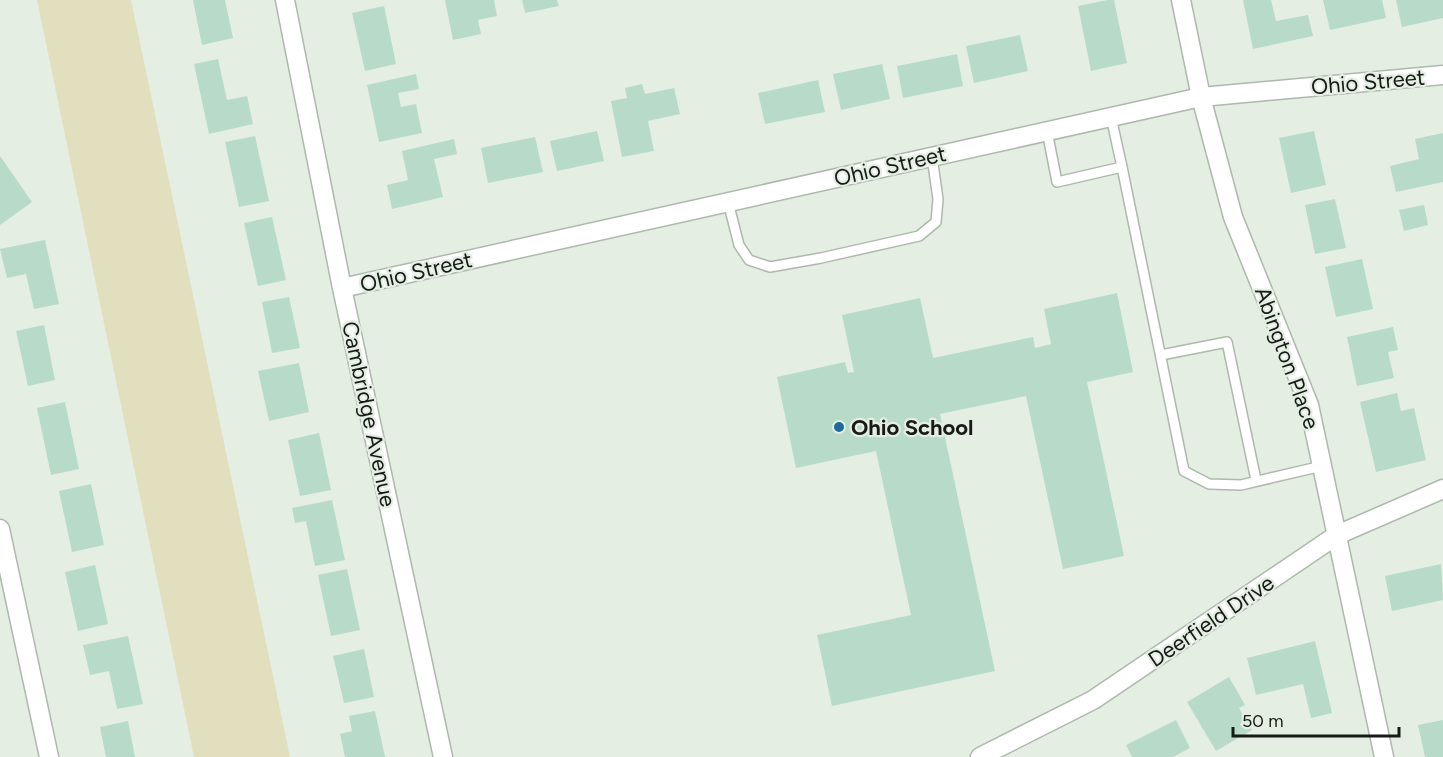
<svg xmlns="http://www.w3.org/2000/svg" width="1443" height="757" viewBox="0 0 1443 757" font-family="Figtree,sans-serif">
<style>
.green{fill:#e2dfbe}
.building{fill:#b8dbc9}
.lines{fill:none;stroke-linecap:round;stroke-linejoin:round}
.lane-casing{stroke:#aeb8ad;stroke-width:12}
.street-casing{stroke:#aeb8ad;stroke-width:21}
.lane{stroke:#fff;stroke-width:9}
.street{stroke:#fff;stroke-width:18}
.poi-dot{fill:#216a9e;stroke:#e4eee3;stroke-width:2}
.labels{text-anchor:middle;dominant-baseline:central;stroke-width:4.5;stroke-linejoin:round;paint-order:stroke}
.street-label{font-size:22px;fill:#171a17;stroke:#e4eee3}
.poi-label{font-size:22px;font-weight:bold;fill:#171a17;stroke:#e4eee3;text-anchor:start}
</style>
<rect width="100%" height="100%" fill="#e4eee3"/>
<path class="green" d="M 37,0 L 131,0 L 290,757 L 194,757 Z"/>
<path class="building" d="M 193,0 L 225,0 L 233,38 L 202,45 Z
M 445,0 L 494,0 L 497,16 L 478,20 L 481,34 L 453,40 Z
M 522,0 L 557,0 L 559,6 L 525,13 Z
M 1108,0 L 1114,0 L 1127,63 L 1091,71 L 1078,6 Z
M 1243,0 L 1271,0 L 1276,21 L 1308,15 L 1313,36 L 1253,49 Z
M 1323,0 L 1382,0 L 1386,18 L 1330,30 Z
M 1396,0 L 1443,0 L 1443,18 L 1402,27 Z
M 384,6 L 396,64 L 365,71 L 352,13 Z
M 1020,35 L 1028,71 L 974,83 L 966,46 Z
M 957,54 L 963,86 L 903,98 L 897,66 Z
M 218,59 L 227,100 L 247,96 L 253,124 L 209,134 L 194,64 Z
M 882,64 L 890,99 L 841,110 L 833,74 Z
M 416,74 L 419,89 L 398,93 L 401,107 L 416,104 L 422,133 L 379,142 L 367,85 Z
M 818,80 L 825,112 L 765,124 L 758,93 Z
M 642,84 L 645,94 L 674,88 L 680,114 L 648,121 L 654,151 L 622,157 L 611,101 L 627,98 L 625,88 Z
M 597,131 L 604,161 L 557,171 L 550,141 Z
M 1314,131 L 1326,185 L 1291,193 L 1279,138 Z
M 1443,133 L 1443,182 L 1396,192 L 1390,166 L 1419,159 L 1415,139 Z
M 255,136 L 269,201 L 239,207 L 225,142 Z
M 535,137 L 543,172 L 488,183 L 481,148 Z
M 454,139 L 457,154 L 434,159 L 443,197 L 392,209 L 387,185 L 408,180 L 402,151 Z
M 0,156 L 32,202 L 0,225 Z
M 1335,199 L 1346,248 L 1315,254 L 1305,205 Z
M 1424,205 L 1428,225 L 1404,231 L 1399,210 Z
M 272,217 L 286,280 L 258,286 L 244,223 Z
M 45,240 L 59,304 L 34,309 L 26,274 L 7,278 L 0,249 Z
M 1362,259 L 1373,309 L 1336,317 L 1325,267 Z
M 1117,293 L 1133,372 L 1087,382 L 1124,556 L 1063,569 L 1026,396 L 940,414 L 995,671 L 832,706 L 817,635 L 911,615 L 876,451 L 796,468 L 777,377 L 845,362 L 848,373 L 854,372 L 842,315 L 920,298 L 933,358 L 1033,337 L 1035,348 L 1051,344 L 1044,309 Z
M 289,297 L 300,348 L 272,353 L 262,302 Z
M 44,325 L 55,380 L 28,386 L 16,331 Z
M 1393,327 L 1398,350 L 1388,352 L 1394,378 L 1357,386 L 1347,337 Z
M 299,363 L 309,412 L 269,421 L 258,371 Z
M 1397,393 L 1401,411 L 1414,408 L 1426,460 L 1376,472 L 1360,402 Z
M 65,402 L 79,469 L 51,475 L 37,408 Z
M 319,433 L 331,490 L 300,496 L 288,440 Z
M 91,484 L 104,545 L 72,552 L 59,491 Z
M 332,500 L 345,560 L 315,566 L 306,521 L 295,523 L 292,508 Z
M 1441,564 L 1443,600 L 1392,611 L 1385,576 Z
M 95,565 L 108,624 L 78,631 L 65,572 Z
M 347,569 L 360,630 L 331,636 L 318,575 Z
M 128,636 L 143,704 L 117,709 L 109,671 L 90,675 L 83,645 Z
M 1315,641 L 1332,713 L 1311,718 L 1303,684 L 1256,695 L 1247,658 Z
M 364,649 L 374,697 L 344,703 L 333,656 Z
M 1229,677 L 1245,705 L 1239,708 L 1252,730 L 1216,751 L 1187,702 Z
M 375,711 L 385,757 L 345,757 L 340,734 L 352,731 L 349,716 Z
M 1176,720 L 1190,748 L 1173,757 L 1132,757 L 1126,745 Z
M 1443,720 L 1443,757 L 1425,757 L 1418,725 Z
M 128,721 L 135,757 L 106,757 L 100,727 Z"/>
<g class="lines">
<defs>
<path id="lane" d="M 1047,131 L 1057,182 L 1122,167 L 1111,117
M 1122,167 L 1184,471 L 1209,484 L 1241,485 L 1322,466
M 728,202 L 739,245 L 749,260 L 770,267 L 821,258 L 919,236 L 936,222 L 938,199 L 932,157
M 1161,355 L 1227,342 L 1256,480"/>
<path id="street" d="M 285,0 L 342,288 L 443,757
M 1181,0 L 1201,97 L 1233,217 L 1309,405 L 1384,757
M 342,288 L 1201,97 L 1443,75
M 0,529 L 49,757
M 980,757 L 1093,700 L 1337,535 L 1443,489"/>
</defs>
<use href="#lane" class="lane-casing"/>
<use href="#street" class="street-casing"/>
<use href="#lane" class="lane"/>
<use href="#street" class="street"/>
</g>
<circle class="poi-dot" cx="839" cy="427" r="6"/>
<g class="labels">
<g class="street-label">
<text transform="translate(1368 82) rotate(-5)">Ohio Street</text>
<text transform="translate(890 166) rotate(-13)">Ohio Street</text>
<text transform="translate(416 272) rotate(-13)">Ohio Street</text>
<text transform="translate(1287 358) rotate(70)">Abington Place</text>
<text transform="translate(369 414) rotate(78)">Cambridge Avenue</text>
<text transform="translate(1211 621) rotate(-34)">Deerfield Drive</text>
</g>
<g class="poi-label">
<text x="851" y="427">Ohio School</text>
</g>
</g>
<path d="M1233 727v9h166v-9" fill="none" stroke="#171a17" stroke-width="3"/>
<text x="1242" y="727" font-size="18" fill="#171a17" stroke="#e4eee3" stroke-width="4.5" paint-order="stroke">50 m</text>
</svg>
